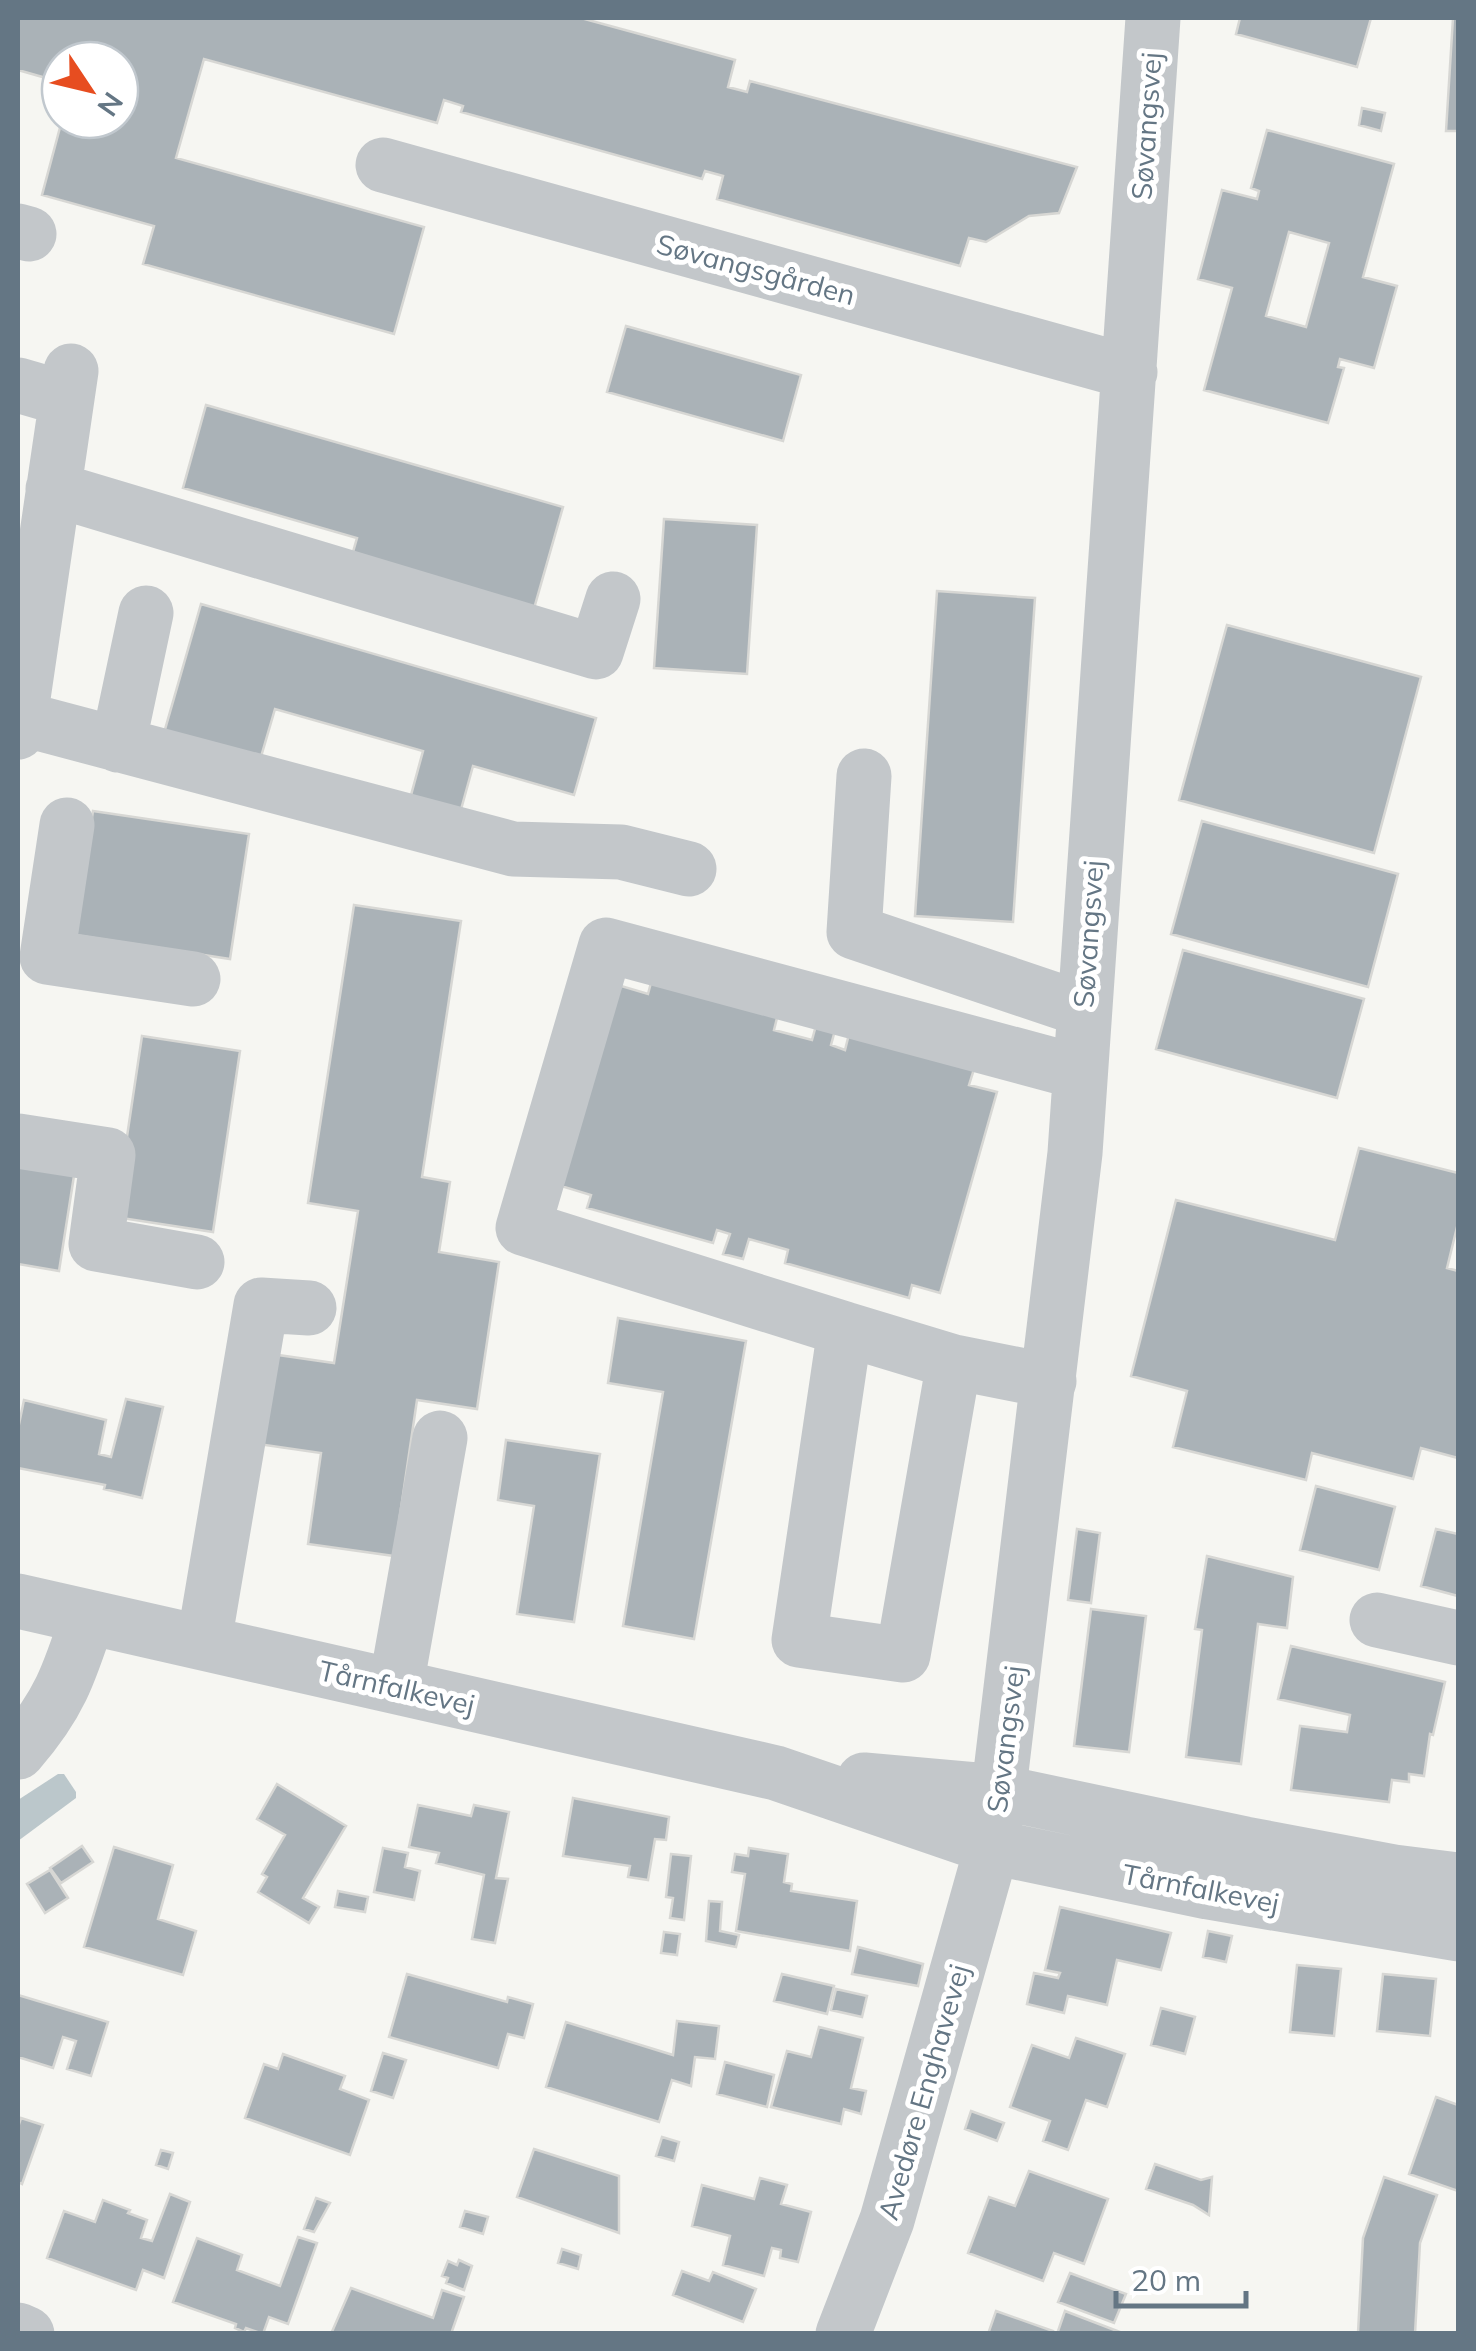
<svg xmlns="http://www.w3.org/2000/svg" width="1476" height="2351" viewBox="0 0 1476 2351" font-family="Mulish,sans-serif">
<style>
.water{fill:#bbc7cb}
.building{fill:#aab2b7;stroke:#d7d7d4;stroke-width:2.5;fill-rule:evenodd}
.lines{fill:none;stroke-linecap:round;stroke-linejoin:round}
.minor{stroke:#c3c7ca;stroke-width:55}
.labels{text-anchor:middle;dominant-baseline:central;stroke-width:10;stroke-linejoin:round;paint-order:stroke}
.street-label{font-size:28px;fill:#647684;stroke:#fff}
</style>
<rect width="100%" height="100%" fill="#f6f6f2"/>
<path class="water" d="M 58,1774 L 64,1774 L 76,1792 L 76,1798 L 18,1841 L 18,1800 Z"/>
<path class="building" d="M 18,18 L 581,18 L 735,60 L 728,87 L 747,92 L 750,81 L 1077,167 L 1059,213 L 1029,216 L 986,242 L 969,238 L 960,266 L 717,199 L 723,176 L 705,171 L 702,179 L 461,112 L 463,106 L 444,100 L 437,123 L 204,59 L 176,158 L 424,227 L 394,334 L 143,264 L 154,226 L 42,195 L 62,120 L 120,120 L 120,60 L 60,60 L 60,82 L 18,70 Z
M 1240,18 L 1371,18 L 1357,67 L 1236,34 Z
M 1453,18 L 1458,18 L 1458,131 L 1446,131 Z
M 1362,108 L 1385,113 L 1381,131 L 1359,125 Z
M 1267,130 L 1394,164 L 1363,277 L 1397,286 L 1374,368 L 1340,359 L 1338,367 L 1344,368 L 1328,423 L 1204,390 L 1232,288 L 1198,279 L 1222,190 L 1257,199 L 1259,191 L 1251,188 ZM 1289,232 L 1329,243 L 1306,327 L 1266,316 Z
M 626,326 L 801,375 L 783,441 L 607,392 Z
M 206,405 L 563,507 L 533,612 L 351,559 L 357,538 L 183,488 Z
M 664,519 L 757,525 L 747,674 L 654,668 Z
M 937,591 L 1035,598 L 1013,922 L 915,916 Z
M 201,604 L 596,718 L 574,795 L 473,766 L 457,824 L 407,810 L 423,751 L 275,709 L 258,767 L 162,740 Z
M 1227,625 L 1421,677 L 1374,853 L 1179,800 Z
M 93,811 L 249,834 L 230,959 L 74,935 Z
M 1202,821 L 1398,874 L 1368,987 L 1171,934 Z
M 354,905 L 461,921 L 422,1177 L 450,1182 L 439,1252 L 499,1262 L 477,1409 L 417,1400 L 394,1556 L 308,1544 L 321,1453 L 258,1444 L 271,1354 L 334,1363 L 358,1211 L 308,1203 Z
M 1183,950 L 1364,999 L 1337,1098 L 1156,1049 Z
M 652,979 L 778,1014 L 774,1030 L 812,1040 L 818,1018 L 837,1023 L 831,1045 L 845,1050 L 849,1034 L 974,1069 L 969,1085 L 997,1092 L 940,1293 L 912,1285 L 909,1298 L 785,1263 L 788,1250 L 749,1239 L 743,1259 L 723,1254 L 730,1234 L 717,1230 L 713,1243 L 587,1208 L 591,1195 L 561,1186 L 618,985 L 648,994 Z
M 142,1036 L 240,1051 L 213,1232 L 115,1217 Z
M 1359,1148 L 1458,1173 L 1458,1223 L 1447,1268 L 1458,1271 L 1458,1458 L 1421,1448 L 1413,1479 L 1312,1453 L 1306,1480 L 1173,1447 L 1187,1391 L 1131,1376 L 1176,1200 L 1335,1240 Z
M 18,1154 L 76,1163 L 59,1271 L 18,1264 Z
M 618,1318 L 746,1341 L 694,1639 L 623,1626 L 663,1392 L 608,1383 Z
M 126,1399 L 163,1407 L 142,1498 L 104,1489 L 105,1485 L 18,1468 L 18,1429 L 24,1400 L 106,1420 L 99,1454 L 111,1457 Z
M 506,1440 L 600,1454 L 574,1622 L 517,1614 L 534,1506 L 498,1500 Z
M 1316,1486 L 1395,1507 L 1379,1570 L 1300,1550 Z
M 1077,1529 L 1100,1533 L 1091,1603 L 1068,1600 Z
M 1436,1529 L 1458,1534 L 1458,1596 L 1421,1586 Z
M 1207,1556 L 1293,1577 L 1287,1628 L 1258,1624 L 1241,1764 L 1186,1757 L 1202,1630 L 1195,1629 Z
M 1091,1609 L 1146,1616 L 1129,1752 L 1074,1746 Z
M 1291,1646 L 1445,1682 L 1433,1735 L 1430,1734 L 1424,1776 L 1409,1774 L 1409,1782 L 1392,1780 L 1389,1802 L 1291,1790 L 1300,1726 L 1347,1732 L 1350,1715 L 1278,1699 Z
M 277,1784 L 346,1826 L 303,1898 L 319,1907 L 309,1923 L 258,1892 L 267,1877 L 262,1874 L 285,1835 L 257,1819 Z
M 573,1798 L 669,1817 L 666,1840 L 655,1839 L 648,1880 L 628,1877 L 630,1866 L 563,1856 Z
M 418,1805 L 471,1816 L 474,1805 L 509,1812 L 496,1878 L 508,1879 L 495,1943 L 472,1939 L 484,1875 L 436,1863 L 439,1853 L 409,1847 Z
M 82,1846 L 93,1862 L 61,1883 L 50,1868 Z
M 114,1847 L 173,1865 L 158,1919 L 196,1931 L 183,1975 L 84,1947 Z
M 383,1848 L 408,1853 L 405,1867 L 420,1871 L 414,1900 L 374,1892 Z
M 749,1848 L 788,1854 L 784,1882 L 792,1884 L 791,1891 L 857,1901 L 850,1951 L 736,1931 L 745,1874 L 732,1872 L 735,1854 L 748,1856 Z
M 671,1854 L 691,1856 L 684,1920 L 670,1918 L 673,1898 L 666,1897 Z
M 50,1870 L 68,1898 L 45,1913 L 27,1884 Z
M 338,1891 L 368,1897 L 365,1912 L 335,1907 Z
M 709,1901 L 722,1902 L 720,1931 L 739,1935 L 736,1947 L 706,1941 Z
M 1060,1907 L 1171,1933 L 1161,1970 L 1117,1960 L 1107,2005 L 1068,1996 L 1064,2013 L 1027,2004 L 1034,1973 L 1058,1978 L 1060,1973 L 1045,1970 Z
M 1208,1931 L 1232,1936 L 1226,1962 L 1203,1957 Z
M 664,1932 L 680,1934 L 677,1955 L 661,1953 Z
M 858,1947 L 923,1964 L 918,1986 L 852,1974 Z
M 1297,1965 L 1341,1969 L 1334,2036 L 1290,2032 Z
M 407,1974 L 507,2002 L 508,1997 L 533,2004 L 524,2038 L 508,2034 L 498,2068 L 389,2037 Z
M 782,1974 L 834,1986 L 827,2014 L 774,2001 Z
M 1383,1974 L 1436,1979 L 1430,2036 L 1377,2031 Z
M 836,1989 L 867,1996 L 862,2017 L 831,2010 Z
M 18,1995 L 108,2022 L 91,2076 L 67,2069 L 76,2041 L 63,2037 L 53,2068 L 18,2057 Z
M 1161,2008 L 1195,2017 L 1185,2054 L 1151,2045 Z
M 677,2021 L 719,2026 L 715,2059 L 695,2057 L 691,2086 L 672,2080 L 659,2122 L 546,2087 L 566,2022 L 673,2055 Z
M 819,2027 L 863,2038 L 851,2088 L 866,2091 L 861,2114 L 844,2109 L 841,2124 L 771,2107 L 787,2051 L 811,2057 Z
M 1076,2038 L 1125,2054 L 1107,2107 L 1086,2100 L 1068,2150 L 1043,2141 L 1050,2121 L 1010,2107 L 1032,2045 L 1069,2058 Z
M 383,2053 L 406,2060 L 393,2098 L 371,2091 Z
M 283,2054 L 345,2076 L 340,2089 L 369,2100 L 350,2155 L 245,2118 L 264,2064 L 278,2069 Z
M 725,2062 L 774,2075 L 767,2107 L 717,2094 Z
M 1436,2097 L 1458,2105 L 1458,2191 L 1409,2174 Z
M 971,2111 L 1004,2123 L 997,2141 L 965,2129 Z
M 21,2118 L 43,2125 L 22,2184 L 18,2182 L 18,2127 Z
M 662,2137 L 679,2142 L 674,2161 L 656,2156 Z
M 534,2149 L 619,2176 L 619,2233 L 517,2197 Z
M 161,2150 L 173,2153 L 168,2169 L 156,2165 Z
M 1155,2164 L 1201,2180 L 1212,2177 L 1209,2215 L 1193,2205 L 1146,2189 Z
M 1029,2171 L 1108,2199 L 1084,2264 L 1054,2253 L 1043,2281 L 968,2253 L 989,2197 L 1015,2206 Z
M 1384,2177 L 1437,2195 L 1420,2243 L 1415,2334 L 1358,2333 L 1363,2238 Z
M 760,2178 L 787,2185 L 781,2204 L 811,2212 L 798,2262 L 780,2258 L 781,2250 L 772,2248 L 764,2276 L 723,2265 L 730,2236 L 692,2226 L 702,2185 L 754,2199 Z
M 170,2194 L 190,2202 L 164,2278 L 143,2270 L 136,2290 L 47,2258 L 64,2211 L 95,2222 L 103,2200 L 130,2210 L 128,2213 L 147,2220 L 141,2238 L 152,2241 Z
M 316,2198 L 330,2203 L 314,2232 L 304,2229 Z
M 465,2211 L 488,2217 L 483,2234 L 460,2227 Z
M 298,2237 L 317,2243 L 288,2324 L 269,2317 L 263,2334 L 246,2328 L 244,2332 L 235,2328 L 236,2324 L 173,2302 L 197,2238 L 242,2255 L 237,2270 L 280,2286 Z
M 562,2249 L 581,2255 L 578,2269 L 558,2263 Z
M 459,2260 L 472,2266 L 464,2290 L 446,2283 L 448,2278 L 442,2276 L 448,2261 L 457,2265 Z
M 682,2271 L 709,2281 L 713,2272 L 756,2289 L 743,2322 L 673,2295 Z
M 1070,2273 L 1126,2294 L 1114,2323 L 1058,2302 Z
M 351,2288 L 433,2318 L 442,2290 L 464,2297 L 451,2334 L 331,2334 Z
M 996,2311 L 1053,2331 L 1052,2334 L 988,2334 Z
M 1065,2311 L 1125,2334 L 1057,2334 Z"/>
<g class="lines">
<path class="minor" d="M 383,165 L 1130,372
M 18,231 L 29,234
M 18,385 L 66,399
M 53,489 L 596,652 L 613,599
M 19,718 L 513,849 L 621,852 L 689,869
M 18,732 L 71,371
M 118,745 L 146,613
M 864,776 L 854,932 L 1082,1009
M 67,825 L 47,957 L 193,979
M 18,1141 L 108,1155 L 96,1244 L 197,1262
M 845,1329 L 523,1228 L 606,945 L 1079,1072
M 954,1362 L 903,1655 L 799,1640 L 845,1329 L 954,1362 L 1049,1381
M 18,1601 L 776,1773 L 992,1847 L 1208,1892 L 1458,1934
M 1377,1620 L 1458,1638
M 204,1642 L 261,1305 L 309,1308
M 396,1686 L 440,1438
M 18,1752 C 59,1705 69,1675 88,1617
M 864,1780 L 999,1792 L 1245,1844 L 1394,1872 L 1458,1880
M 18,2330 L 27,2334
M 843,2334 L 887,2220 L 992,1847 L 1075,1153 L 1153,18"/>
</g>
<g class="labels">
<g class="street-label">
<text transform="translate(1146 126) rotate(-86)">Søvangsvej</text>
<text transform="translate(756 269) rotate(15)">Søvangsgården</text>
<text transform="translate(1088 934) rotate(-86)">Søvangsvej</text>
<text transform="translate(397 1687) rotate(13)">Tårnfalkevej</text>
<text transform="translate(1005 1739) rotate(-83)">Søvangsvej</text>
<text transform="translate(1201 1888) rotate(11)">Tårnfalkevej</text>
<text transform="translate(923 2092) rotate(-74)">Avedøre Enghavevej</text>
</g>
</g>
<rect width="1476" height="2351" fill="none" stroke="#647684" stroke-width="40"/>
<g transform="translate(90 90) rotate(125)"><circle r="48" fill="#ffffff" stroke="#c1c8ce" stroke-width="2.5"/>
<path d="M0-8L18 38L0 25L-18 38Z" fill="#e74d20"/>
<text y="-15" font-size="28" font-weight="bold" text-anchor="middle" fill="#647684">N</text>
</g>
<path d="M1116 2291v15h130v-15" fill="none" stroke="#647684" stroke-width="5"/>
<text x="1131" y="2291" font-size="30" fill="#647684" stroke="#ffffff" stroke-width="8" paint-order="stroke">20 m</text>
</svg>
